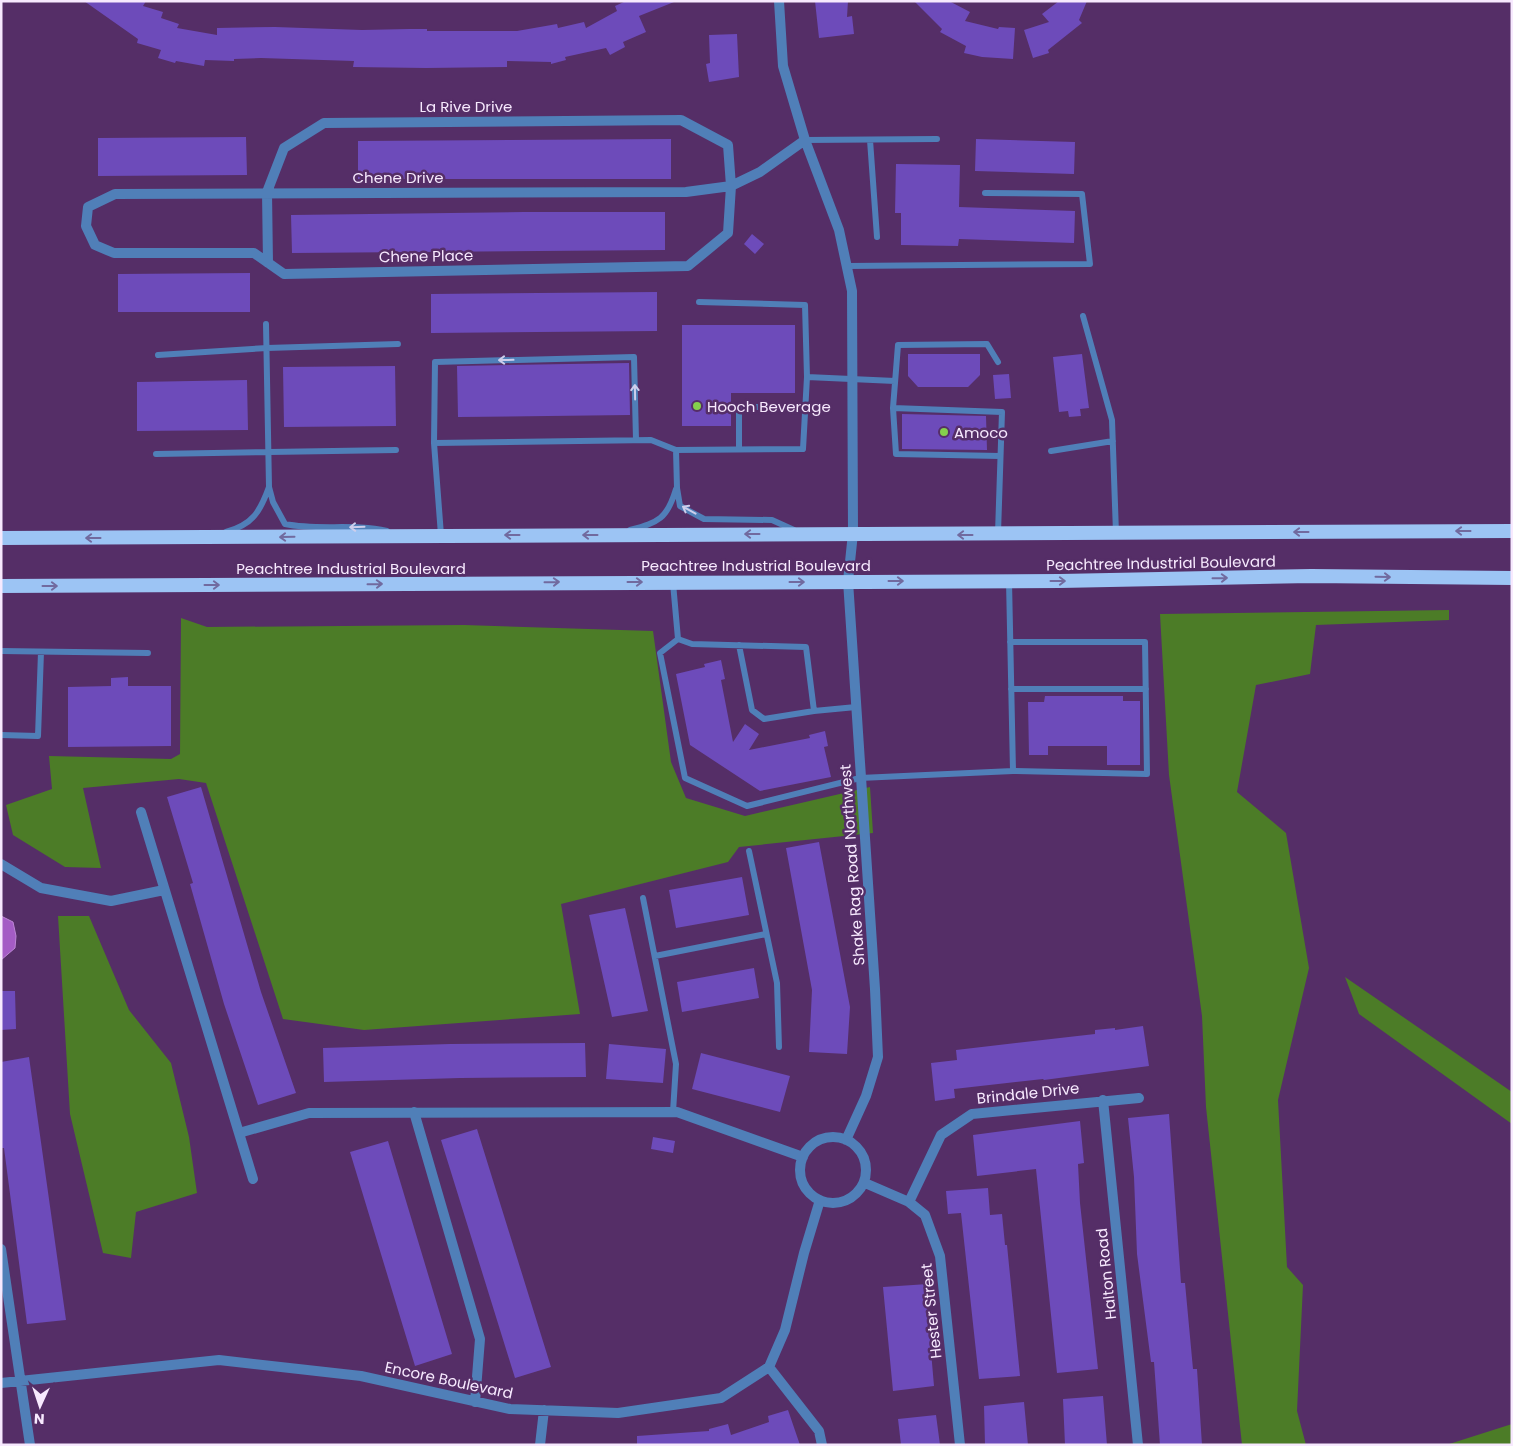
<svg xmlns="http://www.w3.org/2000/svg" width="1513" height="1446" viewBox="0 0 1513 1446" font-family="Poppins,sans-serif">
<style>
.green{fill:#4c7c27}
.water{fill:#a45cc5;stroke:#bd86d6}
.building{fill:#6d4bba}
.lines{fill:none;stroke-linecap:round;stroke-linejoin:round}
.service{stroke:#507fb8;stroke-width:6}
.minor{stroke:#507fb8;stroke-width:10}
.trunk{stroke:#9cc4f4;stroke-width:14}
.oneway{stroke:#cdceec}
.oneway2{stroke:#716a9f}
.poi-dot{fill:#85cf4c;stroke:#552e67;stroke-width:2}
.labels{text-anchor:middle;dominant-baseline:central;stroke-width:5;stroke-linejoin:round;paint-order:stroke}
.street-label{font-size:15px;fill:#f7e9fe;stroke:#552e67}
.poi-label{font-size:15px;fill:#f7e9fe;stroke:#552e67;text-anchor:start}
</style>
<rect width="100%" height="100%" fill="#552e67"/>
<path class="green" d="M 1449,610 L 1449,620 L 1316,625 L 1310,674 L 1256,685 L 1237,792 L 1286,833 L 1309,968 L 1278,1100 L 1287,1267 L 1303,1285 L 1297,1411 L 1306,1445 L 1242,1445 L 1206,1107 L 1202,1016 L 1169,775 L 1160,614 Z
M 181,618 L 207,627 L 464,625 L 653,631 L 671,762 L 686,798 L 745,816 L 870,787 L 873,833 L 739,847 L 728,862 L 561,904 L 580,1014 L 364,1030 L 283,1019 L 206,783 L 179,779 L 83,788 L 101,868 L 65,867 L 13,835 L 6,805 L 52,789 L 49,756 L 171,759 L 180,754 Z
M 58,916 L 89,916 L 129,1010 L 171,1063 L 189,1137 L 197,1193 L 136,1212 L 131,1258 L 103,1253 L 70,1114 Z
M 1345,977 L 1512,1092 L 1512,1124 L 1359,1014 Z
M 1512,1424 L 1512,1445 L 1446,1445 Z"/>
<path class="water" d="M 1,916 L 13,922 L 16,936 L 15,948 L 1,960 Z"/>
<path class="building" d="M 84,1 L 146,1 L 143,6 L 163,12 L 161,18 L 179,24 L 177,28 L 217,35 L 217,28 L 275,27 L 362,30 L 409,29 L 427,29 L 427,31 L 517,31 L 557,24 L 558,28 L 584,22 L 586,28 L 617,11 L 615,6 L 626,1 L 674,2 L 639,16 L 646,32 L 623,42 L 625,47 L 610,55 L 606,48 L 565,57 L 566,60 L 551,64 L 551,62 L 507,61 L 507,67 L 426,68 L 353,67 L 354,61 L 261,58 L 234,59 L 234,61 L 205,60 L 204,66 L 176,61 L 175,63 L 158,58 L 161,50 L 137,43 L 138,39 Z
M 815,1 L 848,1 L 847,17 L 852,16 L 854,34 L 819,38 Z
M 914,1 L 949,1 L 970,12 L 965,21 L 998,29 L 999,27 L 1015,28 L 1013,59 L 982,57 L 964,53 L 966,46 L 940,32 L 942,29 Z
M 1059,1 L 1087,1 L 1079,20 L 1082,23 L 1048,50 L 1049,53 L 1033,58 L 1024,30 L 1049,22 L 1042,14 Z
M 737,34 L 739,77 L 709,82 L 706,64 L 710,63 L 709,35 Z
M 246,137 L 247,175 L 98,176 L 98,138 Z
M 671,139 L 671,179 L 358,179 L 358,141 Z
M 976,139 L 1075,142 L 1074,174 L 975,171 Z
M 896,164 L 960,165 L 959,207 L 1075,211 L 1074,243 L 959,239 L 958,246 L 901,245 L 901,213 L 895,213 Z
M 524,212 L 665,212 L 665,250 L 292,253 L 291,215 Z
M 752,234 L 764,244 L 755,254 L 744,244 Z
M 250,273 L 250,312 L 118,312 L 118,274 Z
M 657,292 L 657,331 L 431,333 L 431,294 Z
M 682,325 L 795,325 L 795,393 L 731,393 L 731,426 L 682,426 Z
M 908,354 L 980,354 L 980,375 L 968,387 L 918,387 L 908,376 Z
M 1082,354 L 1089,408 L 1080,409 L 1081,416 L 1069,417 L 1068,411 L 1059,412 L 1053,357 Z
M 629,363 L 630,415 L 458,417 L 457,366 Z
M 395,366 L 396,426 L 284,427 L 283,367 Z
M 1009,374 L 1011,398 L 995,399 L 993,375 Z
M 247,380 L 248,430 L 137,431 L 137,382 Z
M 902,414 L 986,416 L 987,450 L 902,449 Z
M 721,660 L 725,679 L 721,680 L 733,742 L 745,724 L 759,734 L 749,750 L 810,738 L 809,735 L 825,731 L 828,746 L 824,747 L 831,777 L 760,791 L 690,745 L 676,674 L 705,667 L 704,664 Z
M 128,677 L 128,686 L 171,686 L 171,746 L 68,747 L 68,687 L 111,686 L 111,678 Z
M 1045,696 L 1123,696 L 1123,701 L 1140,701 L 1140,765 L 1107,765 L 1107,746 L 1048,746 L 1048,755 L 1029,755 L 1028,702 L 1044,702 Z
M 201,787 L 261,992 L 296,1093 L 258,1105 L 224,1004 L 190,884 L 193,883 L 167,797 Z
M 819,842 L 850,1007 L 847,1054 L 809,1052 L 812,990 L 786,848 Z
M 742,877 L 749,915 L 676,928 L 669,890 Z
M 625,908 L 648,1011 L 612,1017 L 589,915 Z
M 754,968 L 759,998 L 682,1012 L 677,982 Z
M 1,991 L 15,991 L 16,1029 L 1,1030 Z
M 1143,1026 L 1149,1066 L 1044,1080 L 1043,1079 L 954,1089 L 955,1098 L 935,1101 L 931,1063 L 957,1060 L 956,1050 L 1095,1034 L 1095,1030 L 1115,1028 L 1115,1030 Z
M 585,1043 L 586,1077 L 460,1078 L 324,1082 L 323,1048 L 450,1044 Z
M 609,1044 L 666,1049 L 663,1083 L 606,1079 Z
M 701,1053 L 790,1076 L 780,1112 L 692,1089 Z
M 29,1057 L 66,1320 L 27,1324 L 4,1148 L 1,1148 L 1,1062 Z
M 1169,1114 L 1181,1283 L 1185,1283 L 1193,1369 L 1197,1369 L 1202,1445 L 1160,1445 L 1154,1362 L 1151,1362 L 1137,1254 L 1134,1177 L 1128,1118 Z
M 1080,1121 L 1084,1163 L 1078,1164 L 1080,1203 L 1098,1369 L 1057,1373 L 1036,1169 L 977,1176 L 973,1135 Z
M 477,1129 L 551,1367 L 515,1378 L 441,1140 Z
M 653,1137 L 675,1141 L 673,1153 L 651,1149 Z
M 388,1141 L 452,1354 L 415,1366 L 350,1152 Z
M 988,1188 L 990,1215 L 1002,1214 L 1005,1245 L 1007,1245 L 1020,1376 L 979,1379 L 961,1213 L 948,1214 L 946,1191 Z
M 928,1284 L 929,1305 L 927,1305 L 934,1386 L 893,1391 L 883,1287 Z
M 1103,1396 L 1107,1445 L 1065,1445 L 1063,1399 Z
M 1024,1402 L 1028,1445 L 985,1445 L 984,1406 Z
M 788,1410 L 800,1445 L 637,1445 L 637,1436 L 709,1431 L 709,1429 L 728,1424 L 731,1435 L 769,1422 L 768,1416 Z
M 936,1415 L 940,1445 L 901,1445 L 898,1419 Z"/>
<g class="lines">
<path class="service" d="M 805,140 L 937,139
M 870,140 L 877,237
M 847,266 L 1090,264 L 1082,194 L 985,193
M 699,302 L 805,305 L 807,377
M 1083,316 L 1112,420 L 1116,533
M 266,324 L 269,487 L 273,502 L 285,524 C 319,531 353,523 387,531
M 158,355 L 267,348 L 398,344
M 998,362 L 987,344 L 898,345 L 893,408 L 1002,412 L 998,533
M 893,408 L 896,454 L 1000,456
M 434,443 L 435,362 L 634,357 L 636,440
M 739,449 L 739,407 L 805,407
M 676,450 L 677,488 L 680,506 L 704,519 L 772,520 L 794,530
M 1051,451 L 1113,441
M 156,454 L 396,450
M 630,530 C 659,522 667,519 676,489
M 226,532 C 253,524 260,512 269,487
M 441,535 L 434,443 L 651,440 L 676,450 L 803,449 L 807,377 L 895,381
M 673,583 L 678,639 L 660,653 L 685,778 L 747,806 L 860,778 L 1013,771 L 1009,581
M 678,639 L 692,644 L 806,647 L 814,711 L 856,707
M 1010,642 L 1145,642 L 1147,774 L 1013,771
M 739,645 L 752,710 L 764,719 L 814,711
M 1,651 L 148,653
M 1011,689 L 1146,689
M 1,735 L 38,736 L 41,652
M 749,851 L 777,983 L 779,1047
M 643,898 L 676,1064 L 673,1112
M 655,956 L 766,934"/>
<path class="minor" d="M 779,1 L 783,66 L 805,140 L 839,230 L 852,291 L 853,533 L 848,581 L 875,989 L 878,1057 L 866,1096 L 846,1140
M 268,263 L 267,192 L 284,148 L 324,123 L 681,120 L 728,145 L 731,186 L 728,233 L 688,266 L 284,274 L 254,253 L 114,253 L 95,245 L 86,226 L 88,207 L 115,194 L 686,192 L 731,186 L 760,172 L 805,140
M 141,812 L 253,1179
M 1,864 L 41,888 L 111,901 L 164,890
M 1103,1100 L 1138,1445
M 414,1112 L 480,1339 L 475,1402
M 239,1133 L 309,1113 L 677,1112 L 803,1157
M800 1170a33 33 0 1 1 66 0a33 33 0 1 1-66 0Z
M 865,1183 L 909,1202 L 925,1215 L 940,1256 L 960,1445
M 909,1202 L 941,1135 L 972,1114 L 1139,1098
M 1,1249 L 30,1445
M 769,1367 L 819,1431 L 822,1445
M 1,1383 L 219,1360 L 361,1376 L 510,1409 L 618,1413 L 721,1398 L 769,1367 L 785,1330 L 804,1253 L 820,1200
M 540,1445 L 544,1410"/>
<path class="trunk" d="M 1,538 L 1512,531
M 1,586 L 1060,581 L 1311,576 L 1512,578"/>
</g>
<defs><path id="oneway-shaft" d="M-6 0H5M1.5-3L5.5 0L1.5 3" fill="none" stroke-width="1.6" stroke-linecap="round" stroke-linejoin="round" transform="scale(1.25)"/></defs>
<g class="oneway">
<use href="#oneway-shaft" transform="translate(506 360) rotate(179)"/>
<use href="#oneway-shaft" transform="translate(635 392) rotate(-91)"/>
<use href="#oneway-shaft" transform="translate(689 510) rotate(-151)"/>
<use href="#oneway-shaft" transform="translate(357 527) rotate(178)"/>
</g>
<g class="oneway2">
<use href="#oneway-shaft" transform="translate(1463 531) rotate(-180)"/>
<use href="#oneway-shaft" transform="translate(1301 532) rotate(180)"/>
<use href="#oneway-shaft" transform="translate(752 534) rotate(180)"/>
<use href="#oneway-shaft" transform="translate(512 535) rotate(180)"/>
<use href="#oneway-shaft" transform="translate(590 535) rotate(180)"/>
<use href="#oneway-shaft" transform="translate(965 535) rotate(180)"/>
<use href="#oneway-shaft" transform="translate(287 537) rotate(179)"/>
<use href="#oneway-shaft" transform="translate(93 538) rotate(-180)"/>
<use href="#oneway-shaft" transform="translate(1383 577) rotate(1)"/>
<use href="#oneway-shaft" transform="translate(1220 578) rotate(-1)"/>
<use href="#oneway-shaft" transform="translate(896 581)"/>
<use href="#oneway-shaft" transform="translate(1058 581)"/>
<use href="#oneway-shaft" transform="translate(552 582) rotate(-1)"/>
<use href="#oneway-shaft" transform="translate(635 582)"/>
<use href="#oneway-shaft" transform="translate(797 582)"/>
<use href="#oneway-shaft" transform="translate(375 584) rotate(-1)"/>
<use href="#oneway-shaft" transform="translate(212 585)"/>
<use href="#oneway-shaft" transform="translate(50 586)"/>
</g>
<g class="poi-dot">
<circle cx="697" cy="406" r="5"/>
<circle cx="944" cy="432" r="5"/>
</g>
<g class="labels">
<g class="street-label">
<text x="466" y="106">La Rive Drive</text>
<text x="398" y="177">Chene Drive</text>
<text transform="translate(426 256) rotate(-1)">Chene Place</text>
<text transform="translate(1161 563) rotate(-1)">Peachtree Industrial Boulevard</text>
<text x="756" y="565">Peachtree Industrial Boulevard</text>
<text x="351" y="568">Peachtree Industrial Boulevard</text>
<text transform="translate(852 865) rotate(-94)">Shake Rag Road Northwest</text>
<text transform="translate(1028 1093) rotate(-6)">Brindale Drive</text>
<text transform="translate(1106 1274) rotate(-96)">Halton Road</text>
<text transform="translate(931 1311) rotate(-96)">Hester Street</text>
<text transform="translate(449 1380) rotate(12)">Encore Boulevard</text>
</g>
<g class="poi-label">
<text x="707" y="406">Hooch Beverage</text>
<text x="954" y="432">Amoco</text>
</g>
</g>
<rect width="1513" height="1446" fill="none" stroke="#f7e9fe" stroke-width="5"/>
<g transform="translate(40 1406) rotate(183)" stroke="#552e67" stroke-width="4" paint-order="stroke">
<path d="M0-4L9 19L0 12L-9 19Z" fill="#f7e9fe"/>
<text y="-8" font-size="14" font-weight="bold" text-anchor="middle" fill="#f7e9fe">N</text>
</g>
</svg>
